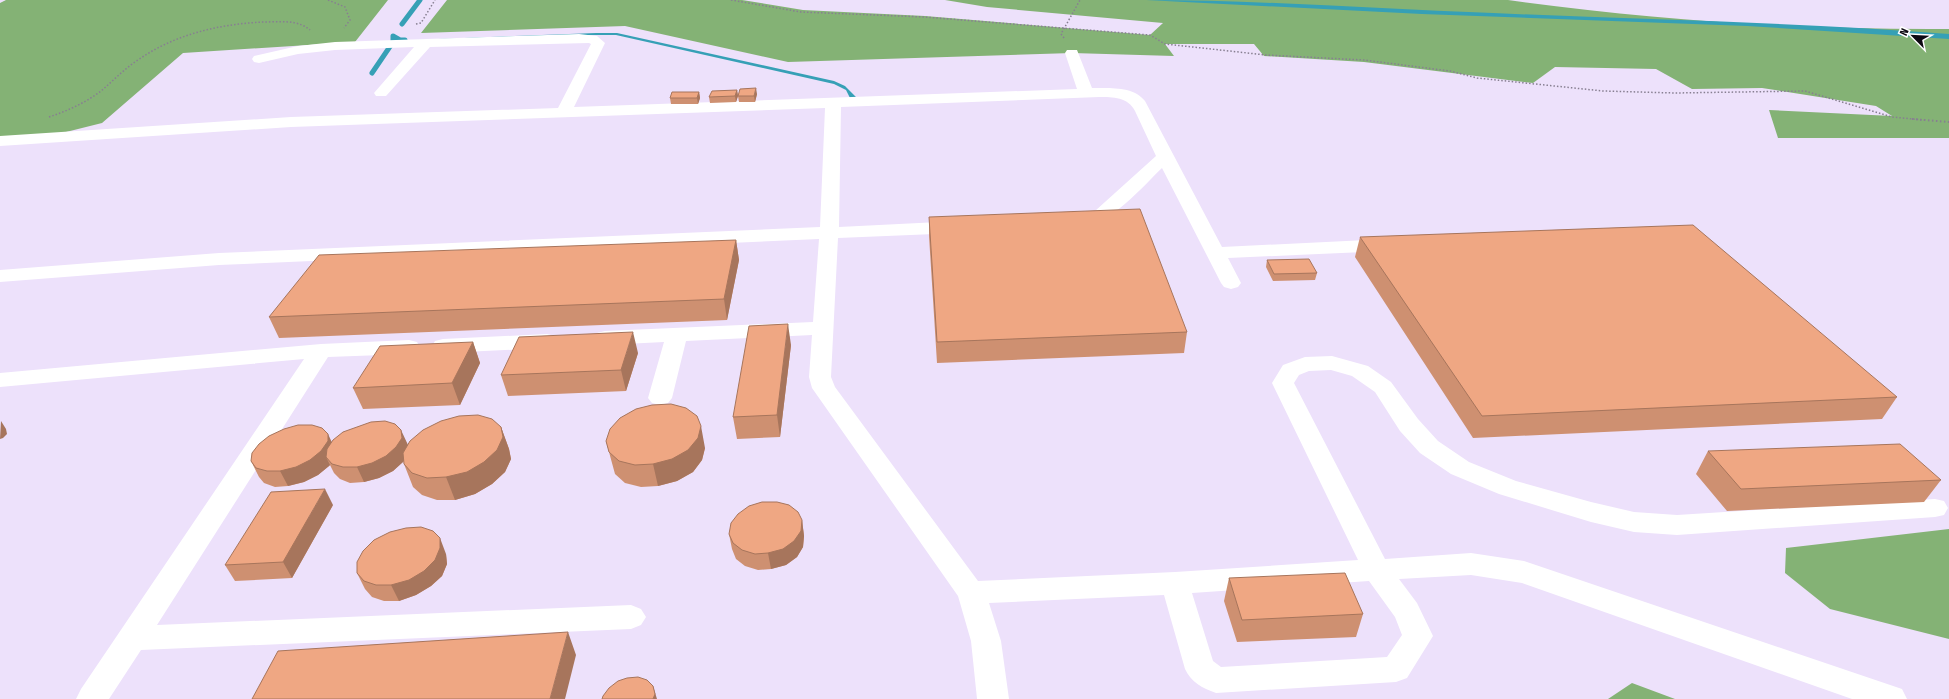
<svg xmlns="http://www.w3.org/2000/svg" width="1949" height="699" viewBox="0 0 1949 699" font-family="'Fira Sans Condensed',sans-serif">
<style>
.forest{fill:#84b275}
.water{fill:#36a0b6}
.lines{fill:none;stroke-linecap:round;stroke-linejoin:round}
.stream{stroke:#36a0b6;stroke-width:5}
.path-far1{stroke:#877f91;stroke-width:1.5;stroke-dasharray:1.5 2;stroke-linecap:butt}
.path{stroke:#877f91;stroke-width:2;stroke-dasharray:1.5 2.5;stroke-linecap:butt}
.minor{fill:#fff;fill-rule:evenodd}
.wall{fill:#ce9071}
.shaded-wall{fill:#a7755c}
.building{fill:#efa783;stroke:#a7755c}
</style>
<rect width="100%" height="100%" fill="#ede1fb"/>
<path class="forest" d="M 6,0 L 388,0 L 355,42 L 183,53 L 102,123 L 62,133 L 0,137 L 0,3 Z
M 447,0 L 742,0 L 803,10 L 925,16 L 1150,35 L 1163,23 L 987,7 L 945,0 L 1508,0 C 1654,20 1801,30 1949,29 L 1949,138 L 1778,138 L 1769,110 L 1892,116 L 1876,106 L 1762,88 L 1692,89 L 1656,69 L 1555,67 L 1533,83 L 1364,62 L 1264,56 L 1254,44 L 1165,44 L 1174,56 L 1072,53 L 788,62 L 625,26 L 421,33 Z
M 1949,529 L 1949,639 L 1830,609 L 1785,573 L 1786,548 Z
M 1632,683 L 1675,699 L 1608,699 Z"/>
<path class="water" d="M 1146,0 C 1262,0 1378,9 1493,13 C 1645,20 1797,22 1949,34 L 1949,39 L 1747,26 L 1422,14 Z
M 596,33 L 617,33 L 834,81 L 845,86 L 856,97 L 850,98 L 846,90 L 834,84 L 616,35 L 581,35 L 412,40 Z"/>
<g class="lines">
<path class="stream" d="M 402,24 L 420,0
M 393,41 L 393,36 L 400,40 L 405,40
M 372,73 L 391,45"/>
<path class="path-far1" d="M 328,0 L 345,7 L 350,20 L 344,28
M 731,0 L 801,12 L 924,17 L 1150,35 L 1165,44 L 1266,55 L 1364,60 L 1450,71 L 1477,78 L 1603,91 L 1675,93 L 1805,91 L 1892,117 L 1924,120
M 416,24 L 421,23 L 435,0
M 1064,38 L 1061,34 L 1080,0
M 49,117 C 67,111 85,103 101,91 C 114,80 126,67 141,58 C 176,34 221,24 263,22 C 279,22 297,19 310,30"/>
<path class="path" d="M 1912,119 L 1949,122"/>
<path class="minor" d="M 579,34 L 597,36 L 605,43 L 574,107 L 1077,89 L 1065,53 L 1067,50 L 1077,50 L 1092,88 C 1109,88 1134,86 1145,101 L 1222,247 L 1387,239 L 1394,241 L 1397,245 L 1394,249 L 1387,251 L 1228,258 L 1241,283 L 1238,287 L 1231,289 L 1224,287 L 1221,283 L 1162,168 C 1142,187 1104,233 1073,226 L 1071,222 L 1073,218 L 1095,211 L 1156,156 L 1135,111 C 1128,97 1113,97 1099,97 L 841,107 L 839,227 L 959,221 L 966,223 L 968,227 L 966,231 L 959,233 L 838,238 L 831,377 L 835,387 L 978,581 L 1175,572 L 1358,560 L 1272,383 L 1283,365 L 1305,357 L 1332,356 L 1368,366 L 1391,382 L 1418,419 L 1438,441 L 1469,462 L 1516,481 L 1591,502 L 1634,512 L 1677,515 L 1935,499 L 1944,501 L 1948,508 L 1944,515 L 1935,517 L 1677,535 L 1634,532 L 1591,522 L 1499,494 L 1451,474 L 1420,453 L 1400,431 L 1375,392 L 1352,376 L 1331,370 L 1309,371 L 1299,375 L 1294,383 L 1385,559 L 1471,553 L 1524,561 L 1902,689 L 1907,699 L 1852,699 L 1522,583 L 1471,575 L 1399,579 L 1417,603 L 1433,636 L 1407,678 L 1396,682 L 1216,693 C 1202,688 1191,682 1185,669 L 1164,595 L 989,603 L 1001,641 L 1009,699 L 977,699 L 971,641 L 958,596 L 812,388 L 809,377 L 812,335 L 686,341 L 672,398 L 668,403 L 660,405 L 652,403 L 648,398 L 664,342 L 605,345 L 597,343 L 594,338 L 597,333 L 605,331 L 813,322 L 819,239 L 219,265 L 0,282 L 0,270 L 219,253 L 820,227 L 825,108 L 291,127 L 0,146 L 0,136 L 291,117 L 558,108 L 591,44 L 589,43 L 430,47 L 386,96 L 376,96 L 374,93 L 414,47 L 335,50 L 298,54 L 259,63 L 254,62 L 252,59 L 254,56 L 298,46 L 335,42 ZM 1369,581 L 1395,617 L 1402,635 L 1387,657 L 1221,667 L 1213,661 L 1192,593 Z
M 547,334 L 555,336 L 558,341 L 555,346 L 547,348 L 443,353 L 435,351 L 432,346 L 435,341 L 443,339 Z
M 409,340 L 417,342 L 420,347 L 417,352 L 409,354 L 328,357 L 157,625 L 631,605 L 641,609 L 646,617 L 641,625 L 631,629 L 141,650 L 109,699 L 76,699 L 81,689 L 304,359 L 0,387 L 0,373 L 321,344 Z"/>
</g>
<path class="wall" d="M 737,90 L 738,96 L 736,102 L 710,103 L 709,97 Z
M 699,92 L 700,98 L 698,104 L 671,104 L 670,98 Z
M 757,94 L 755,102 L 739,102 L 738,96 Z
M 929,217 L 1187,332 L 1184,353 L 937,363 L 929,236 Z
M 1360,237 L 1897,397 L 1882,419 L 1473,438 L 1355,257 Z
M 736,240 L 739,260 L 727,320 L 279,338 L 269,317 Z
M 1267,260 L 1317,273 L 1315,280 L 1273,281 L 1266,267 Z
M 473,342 L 480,363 L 460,405 L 363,409 L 353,388 Z
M 791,345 L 780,437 L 737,439 L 733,417 Z
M 638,353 L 626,391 L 508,396 L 501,375 Z
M 501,427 L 509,449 L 511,459 L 505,472 L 492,484 L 475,494 L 455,500 L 437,500 L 422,495 L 413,487 L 404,464 L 404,461 L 393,471 L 379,478 L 364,482 L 350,483 L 340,479 L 334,473 L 330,465 L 329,466 L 318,475 L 304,482 L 288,486 L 275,487 L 264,483 L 259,477 L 251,461 L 332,442 L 408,445 Z
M 606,441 L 705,448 L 702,460 L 693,472 L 677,481 L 658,486 L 641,487 L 625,483 L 615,474 Z
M 1708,451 L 1941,480 L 1924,502 L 1727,511 L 1696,474 Z
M 333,505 L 292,578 L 235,581 L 225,565 Z
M 802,520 L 804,536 L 803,547 L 797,557 L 786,565 L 771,569 L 758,570 L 745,566 L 736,559 L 732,549 L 729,534 Z
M 446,554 L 447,564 L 442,576 L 431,586 L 416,595 L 399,601 L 384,601 L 372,597 L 365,589 L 357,573 Z
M 1229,578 L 1363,614 L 1356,637 L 1237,642 L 1224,601 Z"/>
<path class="shaded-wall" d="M 756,88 L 757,94 L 755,102 L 754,96 Z
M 737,90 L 738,96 L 736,102 L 735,96 Z
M 699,92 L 700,98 L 698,104 L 697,98 Z
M 736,240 L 739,260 L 727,320 L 724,299 Z
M 788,324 L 791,345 L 780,437 L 777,415 Z
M 633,332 L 638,353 L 626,391 L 621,370 Z
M 473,342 L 480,363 L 460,405 L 452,383 Z
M 1,421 L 6,429 L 7,434 L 3,438 L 0,439 Z
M 701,426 L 705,448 L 702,460 L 693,472 L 677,481 L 658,486 L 653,464 Z
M 501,427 L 509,449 L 511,459 L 505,472 L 492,484 L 475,494 L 455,500 L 446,477 Z
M 401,430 L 408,445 L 408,453 L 403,462 L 393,471 L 379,478 L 364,482 L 357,467 Z
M 328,434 L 335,449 L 326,457 L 330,465 L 329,466 L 318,475 L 304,482 L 288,486 L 280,471 Z
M 325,489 L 333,505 L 292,578 L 283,562 Z
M 802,520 L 804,536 L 803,547 L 797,557 L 786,565 L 771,569 L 768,553 Z
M 440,538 L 446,554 L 447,564 L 442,576 L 431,586 L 416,595 L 399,601 L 391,585 Z
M 568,632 L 576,655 L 565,699 L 550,699 Z
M 653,686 L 657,699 L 653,699 Z"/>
<path class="building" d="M 756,88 L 754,96 L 738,96 L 740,89 Z
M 737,90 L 735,96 L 709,97 L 712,91 Z
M 672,92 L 699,92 L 697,98 L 670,98 Z
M 1140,209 L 1187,332 L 937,342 L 929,217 Z
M 1693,225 L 1897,397 L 1482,416 L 1360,237 Z
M 736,240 L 724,299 L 269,317 L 319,255 Z
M 1309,259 L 1317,273 L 1274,274 L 1267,260 Z
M 788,324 L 777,415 L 733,417 L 749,326 Z
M 633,332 L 621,370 L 501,375 L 519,337 Z
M 473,342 L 452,383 L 353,388 L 380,346 Z
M 671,404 L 686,408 L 697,416 L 701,426 L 698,438 L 688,450 L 672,459 L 653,464 L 635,465 L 619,461 L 609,452 L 606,441 L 610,429 L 620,418 L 636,409 L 652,405 Z
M 478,415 L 492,419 L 501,427 L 503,437 L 497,450 L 484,462 L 467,472 L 446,477 L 427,478 L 412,473 L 404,464 L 403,453 L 410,441 L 423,430 L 441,421 L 459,416 Z
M 385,421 L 395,424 L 401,430 L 402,438 L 396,447 L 386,456 L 372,463 L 357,467 L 343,467 L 332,464 L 326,457 L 327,449 L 333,440 L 343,432 L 371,422 Z
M 298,425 L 312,425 L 322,428 L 328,434 L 328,441 L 321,451 L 310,460 L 296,467 L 280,471 L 267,471 L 256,468 L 251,461 L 252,453 L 259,444 L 269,436 L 284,429 Z
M 1900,444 L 1941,480 L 1741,489 L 1708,451 Z
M 325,489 L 283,562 L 225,565 L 271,492 Z
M 762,502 L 777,502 L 789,505 L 798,512 L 802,520 L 801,531 L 794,541 L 783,549 L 768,553 L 755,554 L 742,550 L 733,543 L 729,534 L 731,523 L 738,514 L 749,506 Z
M 421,527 L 433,531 L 440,538 L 440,548 L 435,560 L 424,571 L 409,580 L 391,585 L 376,585 L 364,581 L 357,573 L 357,562 L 363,551 L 374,540 L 390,532 L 406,528 Z
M 1345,573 L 1363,614 L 1242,620 L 1229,578 Z
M 568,632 L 550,699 L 252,699 L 278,651 Z
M 638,677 L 647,680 L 653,686 L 655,694 L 653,699 L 602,699 L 603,696 L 609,688 L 618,681 L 627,678 Z"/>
<g transform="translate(1913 36) rotate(294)" stroke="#ffffff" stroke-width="3" paint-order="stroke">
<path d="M0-3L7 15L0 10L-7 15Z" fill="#0d0912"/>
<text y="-6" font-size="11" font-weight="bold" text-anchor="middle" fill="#0d0912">N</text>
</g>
</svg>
